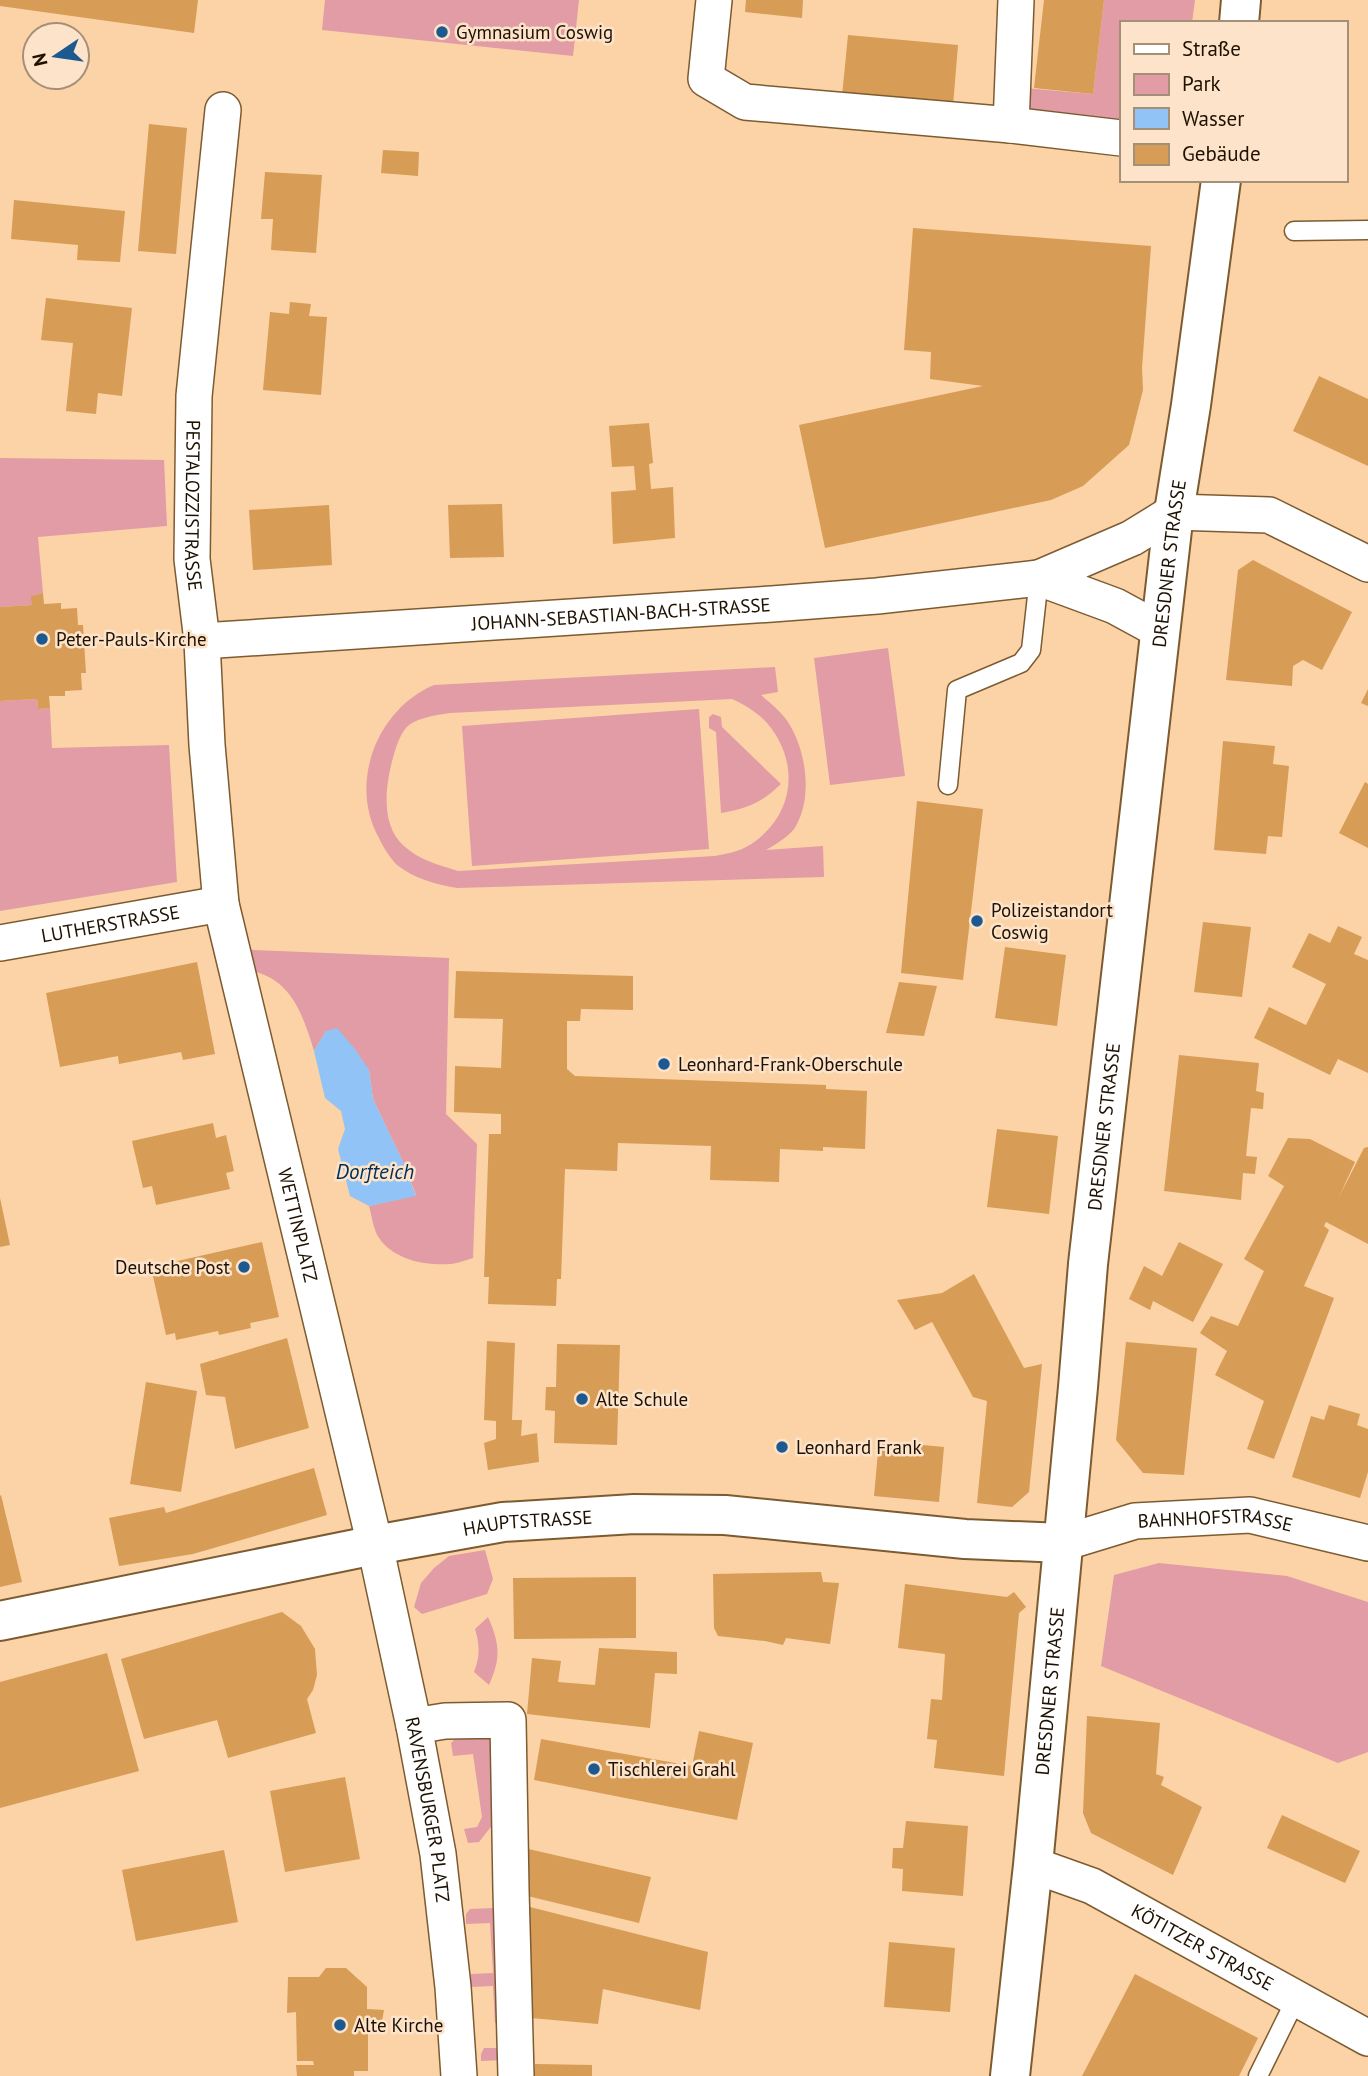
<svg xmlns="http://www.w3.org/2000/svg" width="1368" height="2076" viewBox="0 0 1368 2076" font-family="'PT Sans',sans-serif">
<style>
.green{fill:#e19ca6;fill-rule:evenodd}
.water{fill:#91c3f6}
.building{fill:#d79c56}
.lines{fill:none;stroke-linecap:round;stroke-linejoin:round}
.service-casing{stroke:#7d5b31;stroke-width:21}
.minor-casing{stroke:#7d5b31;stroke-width:38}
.secondary-casing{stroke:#7d5b31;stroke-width:42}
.service{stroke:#fff;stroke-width:18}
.minor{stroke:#fff;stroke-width:35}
.secondary{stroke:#fff;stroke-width:38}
.poi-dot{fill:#1c5990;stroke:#fce3c9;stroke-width:2.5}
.labels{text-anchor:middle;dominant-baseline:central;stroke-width:5;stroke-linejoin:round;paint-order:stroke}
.poi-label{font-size:19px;fill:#1f1102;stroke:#fce3c9;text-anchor:start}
.street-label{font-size:19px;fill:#1f1102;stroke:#fce3c9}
.water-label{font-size:21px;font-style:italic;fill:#002d54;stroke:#fce3c9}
</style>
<rect width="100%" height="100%" fill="#fbd3a6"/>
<path class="green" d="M 325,0 L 579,0 L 573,56 L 322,30 Z
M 1104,0 L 1195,0 L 1192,23 L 1121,23 L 1121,138 L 1011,125 L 1012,87 L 1093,94 Z
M 0,458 L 164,460 L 167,526 L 38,537 L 43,593 L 32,596 L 32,605 L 0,607 Z
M 888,648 L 905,776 L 830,785 L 814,658 Z
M 775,667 L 778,692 L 761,695 C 770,703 781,711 788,722 C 806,750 813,796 796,826 C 790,836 776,844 766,850 L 823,846 L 824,877 L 457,888 C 435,884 415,879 397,865 C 390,858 383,847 379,838 C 348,783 377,709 434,685 ZM 732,699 C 745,705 757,712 767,723 C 802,764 794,820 746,847 C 737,852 725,854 715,856 L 458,871 C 439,865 419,860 404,846 C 379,824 386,782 394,754 C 397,744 401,732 409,725 C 420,717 438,715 450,713 Z
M 37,699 L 38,709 L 50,708 L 52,748 L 169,745 L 177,882 L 0,911 L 0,701 Z
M 699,709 L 709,849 L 472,866 L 462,726 Z
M 713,714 L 721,717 L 722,727 L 781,784 C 761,803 748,808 721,813 L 716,732 L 709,728 L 709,717 Z
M 233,949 L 449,958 L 446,1114 L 477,1144 L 473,1258 C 466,1260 458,1263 451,1264 C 426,1266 394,1260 379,1238 C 373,1229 372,1216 369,1206 L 416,1195 L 403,1162 L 373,1099 L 369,1070 L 326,1031 L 314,1051 C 301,1008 288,972 237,969 Z
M 485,1550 L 493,1579 L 487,1594 L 422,1614 L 414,1607 L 421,1583 L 434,1568 L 449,1556 Z
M 1159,1563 L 1287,1576 L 1368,1602 L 1368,1752 L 1338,1763 L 1101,1666 L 1114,1575 Z
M 488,1617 C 500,1644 501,1658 489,1685 L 474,1672 C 480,1657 480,1645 475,1629 Z
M 459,1735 L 494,1735 L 497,1819 L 479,1842 L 468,1843 L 464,1829 L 477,1827 L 482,1817 L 473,1754 L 453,1756 L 451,1743 Z
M 494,1908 L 505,2023 L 495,2023 L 493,1986 L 471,1987 L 471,1974 L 493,1973 L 490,1923 L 466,1924 L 466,1914 L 470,1909 Z
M 484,2048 L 514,2048 L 505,2060 L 481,2061 L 481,2054 Z"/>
<path class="water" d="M 337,1028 L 355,1049 L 369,1070 L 373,1099 L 403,1162 L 416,1196 L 369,1206 L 350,1196 L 338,1149 L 345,1129 L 341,1111 L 325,1098 L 314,1051 L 326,1031 Z"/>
<path class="building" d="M 0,0 L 198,0 L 194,33 L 0,6 Z
M 746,0 L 803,0 L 802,18 L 745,12 Z
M 1044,0 L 1104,0 L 1093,94 L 1034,88 Z
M 848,35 L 958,45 L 953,106 L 842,96 Z
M 149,124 L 187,128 L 176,254 L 138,251 Z
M 383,150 L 419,152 L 418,176 L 381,173 Z
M 265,172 L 322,175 L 316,253 L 271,250 L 273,219 L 261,219 Z
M 14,200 L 125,211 L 120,262 L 77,260 L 78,245 L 11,239 Z
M 913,228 L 1151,246 L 1142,368 L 1143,390 L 1129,445 L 1083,486 L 1051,500 L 825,548 L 799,425 L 983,386 L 930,379 L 931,352 L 904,350 Z
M 46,298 L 132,308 L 122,396 L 98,393 L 96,414 L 66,411 L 73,343 L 41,340 Z
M 290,302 L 311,304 L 309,316 L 327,317 L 321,395 L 263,390 L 270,312 L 289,314 Z
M 1319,376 L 1368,399 L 1368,466 L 1293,431 Z
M 649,423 L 653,463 L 649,464 L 651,489 L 673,487 L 675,538 L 613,544 L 611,492 L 636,490 L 634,466 L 612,467 L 609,426 Z
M 502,504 L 504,557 L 450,558 L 448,505 Z
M 329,505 L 332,565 L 253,570 L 249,510 Z
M 1253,560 L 1352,612 L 1322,670 L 1303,660 L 1293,666 L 1292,686 L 1226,680 L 1238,570 Z
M 43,593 L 44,604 L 61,603 L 61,609 L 77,608 L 78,625 L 83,625 L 86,673 L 81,673 L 82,690 L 65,691 L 65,696 L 49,696 L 50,708 L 38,709 L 37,699 L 0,701 L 0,607 L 32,605 L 31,596 Z
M 1368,689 L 1368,706 L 1361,703 Z
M 1223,741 L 1275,746 L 1273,764 L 1289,766 L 1282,837 L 1268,836 L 1266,854 L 1214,850 Z
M 1365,782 L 1368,784 L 1368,848 L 1339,833 Z
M 917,801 L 983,809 L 963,980 L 901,973 Z
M 1203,922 L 1251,927 L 1242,997 L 1194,992 Z
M 1338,926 L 1362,937 L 1354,954 L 1368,960 L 1368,1073 L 1338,1059 L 1330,1075 L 1254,1038 L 1269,1007 L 1306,1025 L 1326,984 L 1292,967 L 1309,933 L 1330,943 Z
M 1005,947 L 1066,955 L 1057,1026 L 995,1018 Z
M 197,962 L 215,1054 L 183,1060 L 181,1052 L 119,1064 L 118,1056 L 60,1067 L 46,993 Z
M 456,971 L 633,976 L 633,1010 L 581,1009 L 580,1021 L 567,1021 L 567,1069 L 575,1076 L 826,1085 L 826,1089 L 867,1091 L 865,1149 L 823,1147 L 823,1151 L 780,1149 L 779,1182 L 710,1180 L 711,1146 L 618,1143 L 617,1171 L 565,1169 L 561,1279 L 557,1279 L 556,1306 L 488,1304 L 489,1277 L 484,1277 L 489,1134 L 501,1134 L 501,1114 L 454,1112 L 455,1066 L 501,1068 L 503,1019 L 454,1018 Z
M 899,982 L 937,986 L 924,1036 L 886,1033 Z
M 1179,1055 L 1259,1063 L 1256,1091 L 1264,1093 L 1263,1109 L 1251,1108 L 1246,1156 L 1257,1157 L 1255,1174 L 1243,1173 L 1241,1200 L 1164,1191 Z
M 213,1123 L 216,1138 L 226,1135 L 234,1171 L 226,1173 L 230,1189 L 156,1205 L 152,1186 L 143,1188 L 132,1141 Z
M 997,1129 L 1058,1136 L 1049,1214 L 987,1207 Z
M 1288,1138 L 1310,1139 L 1355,1162 L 1339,1197 L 1364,1148 L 1368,1147 L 1368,1244 L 1326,1222 L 1324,1226 L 1329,1230 L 1304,1286 L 1334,1298 L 1274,1459 L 1247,1449 L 1264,1401 L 1215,1375 L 1227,1351 L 1200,1333 L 1211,1316 L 1238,1326 L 1264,1271 L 1244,1259 L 1284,1186 L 1268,1176 Z
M 0,1198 L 10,1245 L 0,1247 Z
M 262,1242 L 279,1317 L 250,1323 L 251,1328 L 219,1335 L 218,1331 L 176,1340 L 175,1333 L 166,1335 L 151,1267 Z
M 1179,1242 L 1223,1264 L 1193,1322 L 1153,1301 L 1150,1310 L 1129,1299 L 1144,1266 L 1162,1276 Z
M 974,1274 L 1024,1368 L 1042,1364 L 1029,1492 L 1012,1507 L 977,1503 L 987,1401 L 973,1397 L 932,1322 L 915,1330 L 897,1300 L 942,1293 Z
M 287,1338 L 309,1428 L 235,1449 L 225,1397 L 206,1395 L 200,1364 Z
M 487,1341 L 515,1343 L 512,1420 L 522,1420 L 521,1436 L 537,1433 L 539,1462 L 488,1470 L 484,1443 L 496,1439 L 496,1421 L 484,1420 Z
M 1126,1342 L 1197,1348 L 1184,1475 L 1143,1473 L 1116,1440 Z
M 557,1344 L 620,1345 L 617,1445 L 554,1443 L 555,1411 L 545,1410 L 546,1387 L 556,1387 Z
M 146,1382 L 197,1391 L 181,1492 L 130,1484 Z
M 1329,1405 L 1360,1414 L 1357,1425 L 1368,1429 L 1368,1472 L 1360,1498 L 1292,1477 L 1311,1416 L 1324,1420 Z
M 879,1441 L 944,1447 L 939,1502 L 874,1496 Z
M 314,1468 L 327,1515 L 193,1554 L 119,1566 L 109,1518 L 164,1507 L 166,1513 Z
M 1,1495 L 22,1582 L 0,1587 L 0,1496 Z
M 821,1572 L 823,1582 L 839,1583 L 830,1644 L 786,1638 L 783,1645 L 765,1641 L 718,1636 L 714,1628 L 713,1574 Z
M 636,1577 L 636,1638 L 514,1639 L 513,1578 Z
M 905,1584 L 1007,1597 L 1014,1592 L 1026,1607 L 1019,1613 L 1004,1776 L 934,1768 L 937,1740 L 927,1739 L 931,1699 L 942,1700 L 945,1654 L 898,1648 Z
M 282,1612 L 301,1626 L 315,1649 L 317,1675 L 313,1690 L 307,1699 L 316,1733 L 228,1758 L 217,1720 L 144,1739 L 121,1659 Z
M 599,1648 L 677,1652 L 677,1674 L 655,1673 L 650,1728 L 527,1714 L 532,1658 L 561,1661 L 558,1682 L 595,1685 Z
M 107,1653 L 139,1771 L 0,1808 L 0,1682 Z
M 1087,1716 L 1160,1723 L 1156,1774 L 1164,1777 L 1161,1785 L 1202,1807 L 1173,1875 L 1091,1833 L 1083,1813 Z
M 699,1731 L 753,1743 L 737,1820 L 534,1780 L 541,1739 L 692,1766 Z
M 345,1777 L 360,1859 L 285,1872 L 270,1791 Z
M 1282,1815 L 1360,1851 L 1345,1883 L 1267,1848 Z
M 906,1821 L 968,1826 L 963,1896 L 902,1891 L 903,1869 L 892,1868 L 893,1848 L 903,1848 Z
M 524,1848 L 651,1877 L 639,1923 L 515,1893 Z
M 224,1850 L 238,1922 L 136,1941 L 122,1870 Z
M 526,1906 L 708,1952 L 700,2010 L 603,1989 L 598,2024 L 520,2017 Z
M 889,1942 L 955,1948 L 950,2012 L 884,2007 Z
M 326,1968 L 346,1968 L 367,1987 L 367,2009 L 384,2010 L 382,2021 L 384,2029 L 368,2029 L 368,2071 L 354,2071 L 354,2076 L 297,2076 L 296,2065 L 314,2065 L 313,2061 L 297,2061 L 296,2012 L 287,2013 L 288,1977 L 319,1977 Z
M 1135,1974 L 1258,2038 L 1239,2076 L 1082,2076 Z
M 535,2064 L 592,2065 L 592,2076 L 535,2076 Z"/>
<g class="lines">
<defs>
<path id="service" d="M 1294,231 L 1368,230
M 948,785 L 957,690 L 1021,663 L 1031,650 L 1039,578
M 1258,2076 L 1296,1999"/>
<g id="minor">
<path d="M 714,0 L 706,79 L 745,102 L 1011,125 L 1121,138"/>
<path id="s1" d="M 223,110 L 194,396 L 192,559 L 202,641 L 207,745 L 221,904 L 375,1545 L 414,1726 L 438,1854 L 453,1987 L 459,2076"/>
<path d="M 1011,125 L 1016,0"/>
<path d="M 1161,631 L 1115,606 L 1039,578 L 1132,538 L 1174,512 L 1269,515 L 1368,564"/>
<path id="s2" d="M 202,641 L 772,604 L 877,596 L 1039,578"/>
<path id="s3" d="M 0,943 L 221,904"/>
<path id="s4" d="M 1063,1543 L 1135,1521 L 1250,1515 L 1368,1543"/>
<path d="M 414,1726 L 445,1721 L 508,1720 L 511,1890 L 516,2076"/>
<path id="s5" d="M 1033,1865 L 1092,1886 L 1368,2038"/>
</g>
<g id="secondary">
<path d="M 1239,23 L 1241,0"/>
<path id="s6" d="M 0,1621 L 375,1545 L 503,1522 L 634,1514 L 725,1515 L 965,1539 L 1063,1543"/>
<path id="s7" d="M 1010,2076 L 1033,1865 L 1078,1387 L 1088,1264 L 1174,512 L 1191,405 L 1221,180"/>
</g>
</defs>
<use href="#service" class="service-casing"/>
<use href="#minor" class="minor-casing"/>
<use href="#secondary" class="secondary-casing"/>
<use href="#service" class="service"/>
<use href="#minor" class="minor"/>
<use href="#secondary" class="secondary"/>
</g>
<g class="poi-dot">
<circle cx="442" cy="32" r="7"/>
<circle cx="42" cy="639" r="7"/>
<circle cx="977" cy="921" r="7"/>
<circle cx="664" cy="1064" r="7"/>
<circle cx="244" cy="1267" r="7"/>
<circle cx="582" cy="1399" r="7"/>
<circle cx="782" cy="1447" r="7"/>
<circle cx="594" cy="1769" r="7"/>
<circle cx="340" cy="2025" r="7"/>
</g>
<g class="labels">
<g class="poi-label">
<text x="456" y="32">Gymnasium Coswig</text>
<text x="56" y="639">Peter-Pauls-Kirche</text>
<text x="991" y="910">Polizeistandort<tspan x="991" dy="22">Coswig</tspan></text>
<text x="678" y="1064">Leonhard-Frank-Oberschule</text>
<text x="230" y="1267" text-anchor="end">Deutsche Post</text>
<text x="596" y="1399">Alte Schule</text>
<text x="796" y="1447">Leonhard Frank</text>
<text x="608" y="1769">Tischlerei Grahl</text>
<text x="354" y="2025">Alte Kirche</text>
</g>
<g class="street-label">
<text stroke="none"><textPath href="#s1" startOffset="397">PESTALOZZISTRASSE</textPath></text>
<text stroke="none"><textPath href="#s7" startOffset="1521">DRESDNER STRASSE</textPath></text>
<text stroke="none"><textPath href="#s2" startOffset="420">JOHANN-SEBASTIAN-BACH-STRASSE</textPath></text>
<text stroke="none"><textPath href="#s3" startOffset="112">LUTHERSTRASSE</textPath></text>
<text stroke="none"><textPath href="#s7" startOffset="954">DRESDNER STRASSE</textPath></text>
<text stroke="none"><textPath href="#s1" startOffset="1127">WETTINPLATZ</textPath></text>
<text stroke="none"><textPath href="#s6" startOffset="537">HAUPTSTRASSE</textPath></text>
<text stroke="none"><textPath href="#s4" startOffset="156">BAHNHOFSTRASSE</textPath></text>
<text stroke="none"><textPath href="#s7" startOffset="387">DRESDNER STRASSE</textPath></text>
<text stroke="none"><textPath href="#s1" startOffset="1726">RAVENSBURGER PLATZ</textPath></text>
<text stroke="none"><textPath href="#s5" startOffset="189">KÖTITZER STRASSE</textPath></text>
</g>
<g class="water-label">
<text x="375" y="1171">Dorfteich</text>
</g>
</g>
<rect x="1120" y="21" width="228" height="161" fill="#fce3c9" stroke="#a48f79" stroke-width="2"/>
<rect x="1134" y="44" width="35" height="10" fill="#ffffff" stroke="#a48f79" stroke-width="2"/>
<text x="1182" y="56" font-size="21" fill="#1f1102">Straße</text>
<rect x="1134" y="74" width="35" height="21" fill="#e19ca6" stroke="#a48f79" stroke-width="2"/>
<text x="1182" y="91" font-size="21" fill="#1f1102">Park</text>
<rect x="1134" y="108" width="35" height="21" fill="#91c3f6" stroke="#a48f79" stroke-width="2"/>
<text x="1182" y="126" font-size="21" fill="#1f1102">Wasser</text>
<rect x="1134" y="144" width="35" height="21" fill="#d79c56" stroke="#a48f79" stroke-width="2"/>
<text x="1182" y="161" font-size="21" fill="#1f1102">Gebäude</text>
<g transform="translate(56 56) rotate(257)"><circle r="33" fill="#fce3c9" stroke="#a48f79" stroke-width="2"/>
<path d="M0-5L12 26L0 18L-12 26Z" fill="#1c5990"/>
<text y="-10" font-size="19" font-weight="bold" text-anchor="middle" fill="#1f1102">N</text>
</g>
</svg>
